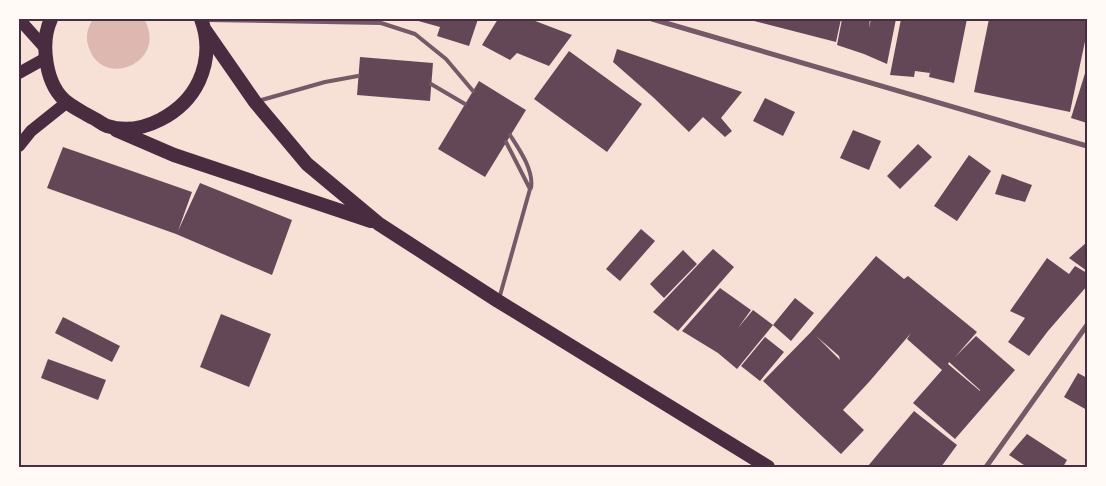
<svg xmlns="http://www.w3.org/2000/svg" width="1106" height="486" viewBox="0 0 1106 486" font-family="Bitter,serif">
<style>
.water{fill:#dcb8b0}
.building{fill:#644757;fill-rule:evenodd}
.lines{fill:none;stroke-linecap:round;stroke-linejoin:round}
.service{stroke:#755966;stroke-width:4}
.minor{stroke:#755966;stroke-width:5}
.primary{stroke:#4a2c40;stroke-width:12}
.trunk{stroke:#4a2c40;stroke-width:14}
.neatline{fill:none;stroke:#4a2c40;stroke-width:2}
</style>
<rect width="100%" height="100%" fill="#f7e1d7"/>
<path class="water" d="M 93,19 L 144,19 C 169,62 103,90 89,48 C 85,37 87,29 93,19 Z"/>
<path class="building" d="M 411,19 L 478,19 L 469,46 L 437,36 L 440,27 Z
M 498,19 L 530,19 L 572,35 L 549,66 L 517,53 L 510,60 L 482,45 Z
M 746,19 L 841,19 L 836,42 Z
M 842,19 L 870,19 L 869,28 L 871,19 L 896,19 L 887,64 L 864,54 L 837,45 Z
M 901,19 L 967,19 L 954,83 L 929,77 L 931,67 L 930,73 L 915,71 L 914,77 L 890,75 Z
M 989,19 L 1087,19 L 1087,32 L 1070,112 L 974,92 Z
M 617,49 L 742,92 L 721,118 L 732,131 L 725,137 L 703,117 L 689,132 L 654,98 L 613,62 Z
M 569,51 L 642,104 L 607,152 L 534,99 Z
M 360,57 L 433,63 L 430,101 L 357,95 Z
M 1087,67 L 1087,123 L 1071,118 Z
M 479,81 L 526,110 L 485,177 L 438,149 Z
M 765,98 L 795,112 L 783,136 L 753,121 Z
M 853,130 L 881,141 L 869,170 L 840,158 Z
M 918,144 L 932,157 L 900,189 L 887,176 Z
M 63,147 L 192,192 L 178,231 L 200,183 L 292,220 L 272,275 L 176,234 L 47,188 Z
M 969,155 L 991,171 L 957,221 L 934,206 Z
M 1002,174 L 1032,185 L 1025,202 L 995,194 Z
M 641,229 L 655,241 L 620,281 L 606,269 Z
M 1087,242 L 1087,271 L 1069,258 Z
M 713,249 L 734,267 L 678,331 L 653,312 Z
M 683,250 L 697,264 L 664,298 L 650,284 Z
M 876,256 L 904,279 L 908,276 L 977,332 L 955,357 L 976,336 L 1015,370 L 955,439 L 913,403 L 942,370 L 907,339 L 911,333 L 869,382 L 843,410 L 864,430 L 841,454 L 763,381 L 811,332 ZM 816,336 L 839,356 L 840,360 ZM 949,362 L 980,390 L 980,391 L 948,364 Z
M 1047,258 L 1069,274 L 1075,266 L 1087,273 L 1087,286 L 1048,331 L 1029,356 L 1008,342 L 1025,318 L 1010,311 Z
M 720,288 L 751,310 L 738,328 L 753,310 L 773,325 L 737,369 L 718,353 L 682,331 Z
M 795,298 L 814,313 L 791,341 L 773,325 Z
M 221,314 L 271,334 L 249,387 L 200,367 Z
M 63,317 L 120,346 L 112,362 L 55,333 Z
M 765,337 L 784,352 L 760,381 L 741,366 Z
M 48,359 L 106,380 L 98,400 L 41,378 Z
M 1078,373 L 1087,378 L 1087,410 L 1064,397 Z
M 914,411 L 957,445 L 941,467 L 868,466 Z
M 1027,434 L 1067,460 L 1063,467 L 1027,467 L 1009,455 Z"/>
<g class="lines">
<path class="service" d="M 206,20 L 381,23 L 415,34 L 446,59 L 473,91
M 431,84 L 465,104
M 258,101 L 325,82 L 358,76
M 510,135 C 519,149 534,170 531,188
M 499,299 L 530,189 L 506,142"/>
<path class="minor" d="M 652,19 L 1087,146
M 986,467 L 1087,325"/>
<path class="primary" d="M 19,19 L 45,48
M 19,73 L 46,58
M 19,146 L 31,131 L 66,103"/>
<path class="trunk" d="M 51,19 C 40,43 45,86 68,103 C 74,108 83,112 91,117 C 96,119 102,124 107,126 C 142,137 184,113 199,81 C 208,61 209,40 201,19
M 205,30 L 255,102 L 307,164 L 379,224 L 498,301 L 768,467
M 116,130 L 174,155 L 371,221"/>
</g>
<rect width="1106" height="486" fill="none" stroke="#fffaf5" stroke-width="40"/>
<rect x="20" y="20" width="1066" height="446" class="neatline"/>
</svg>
